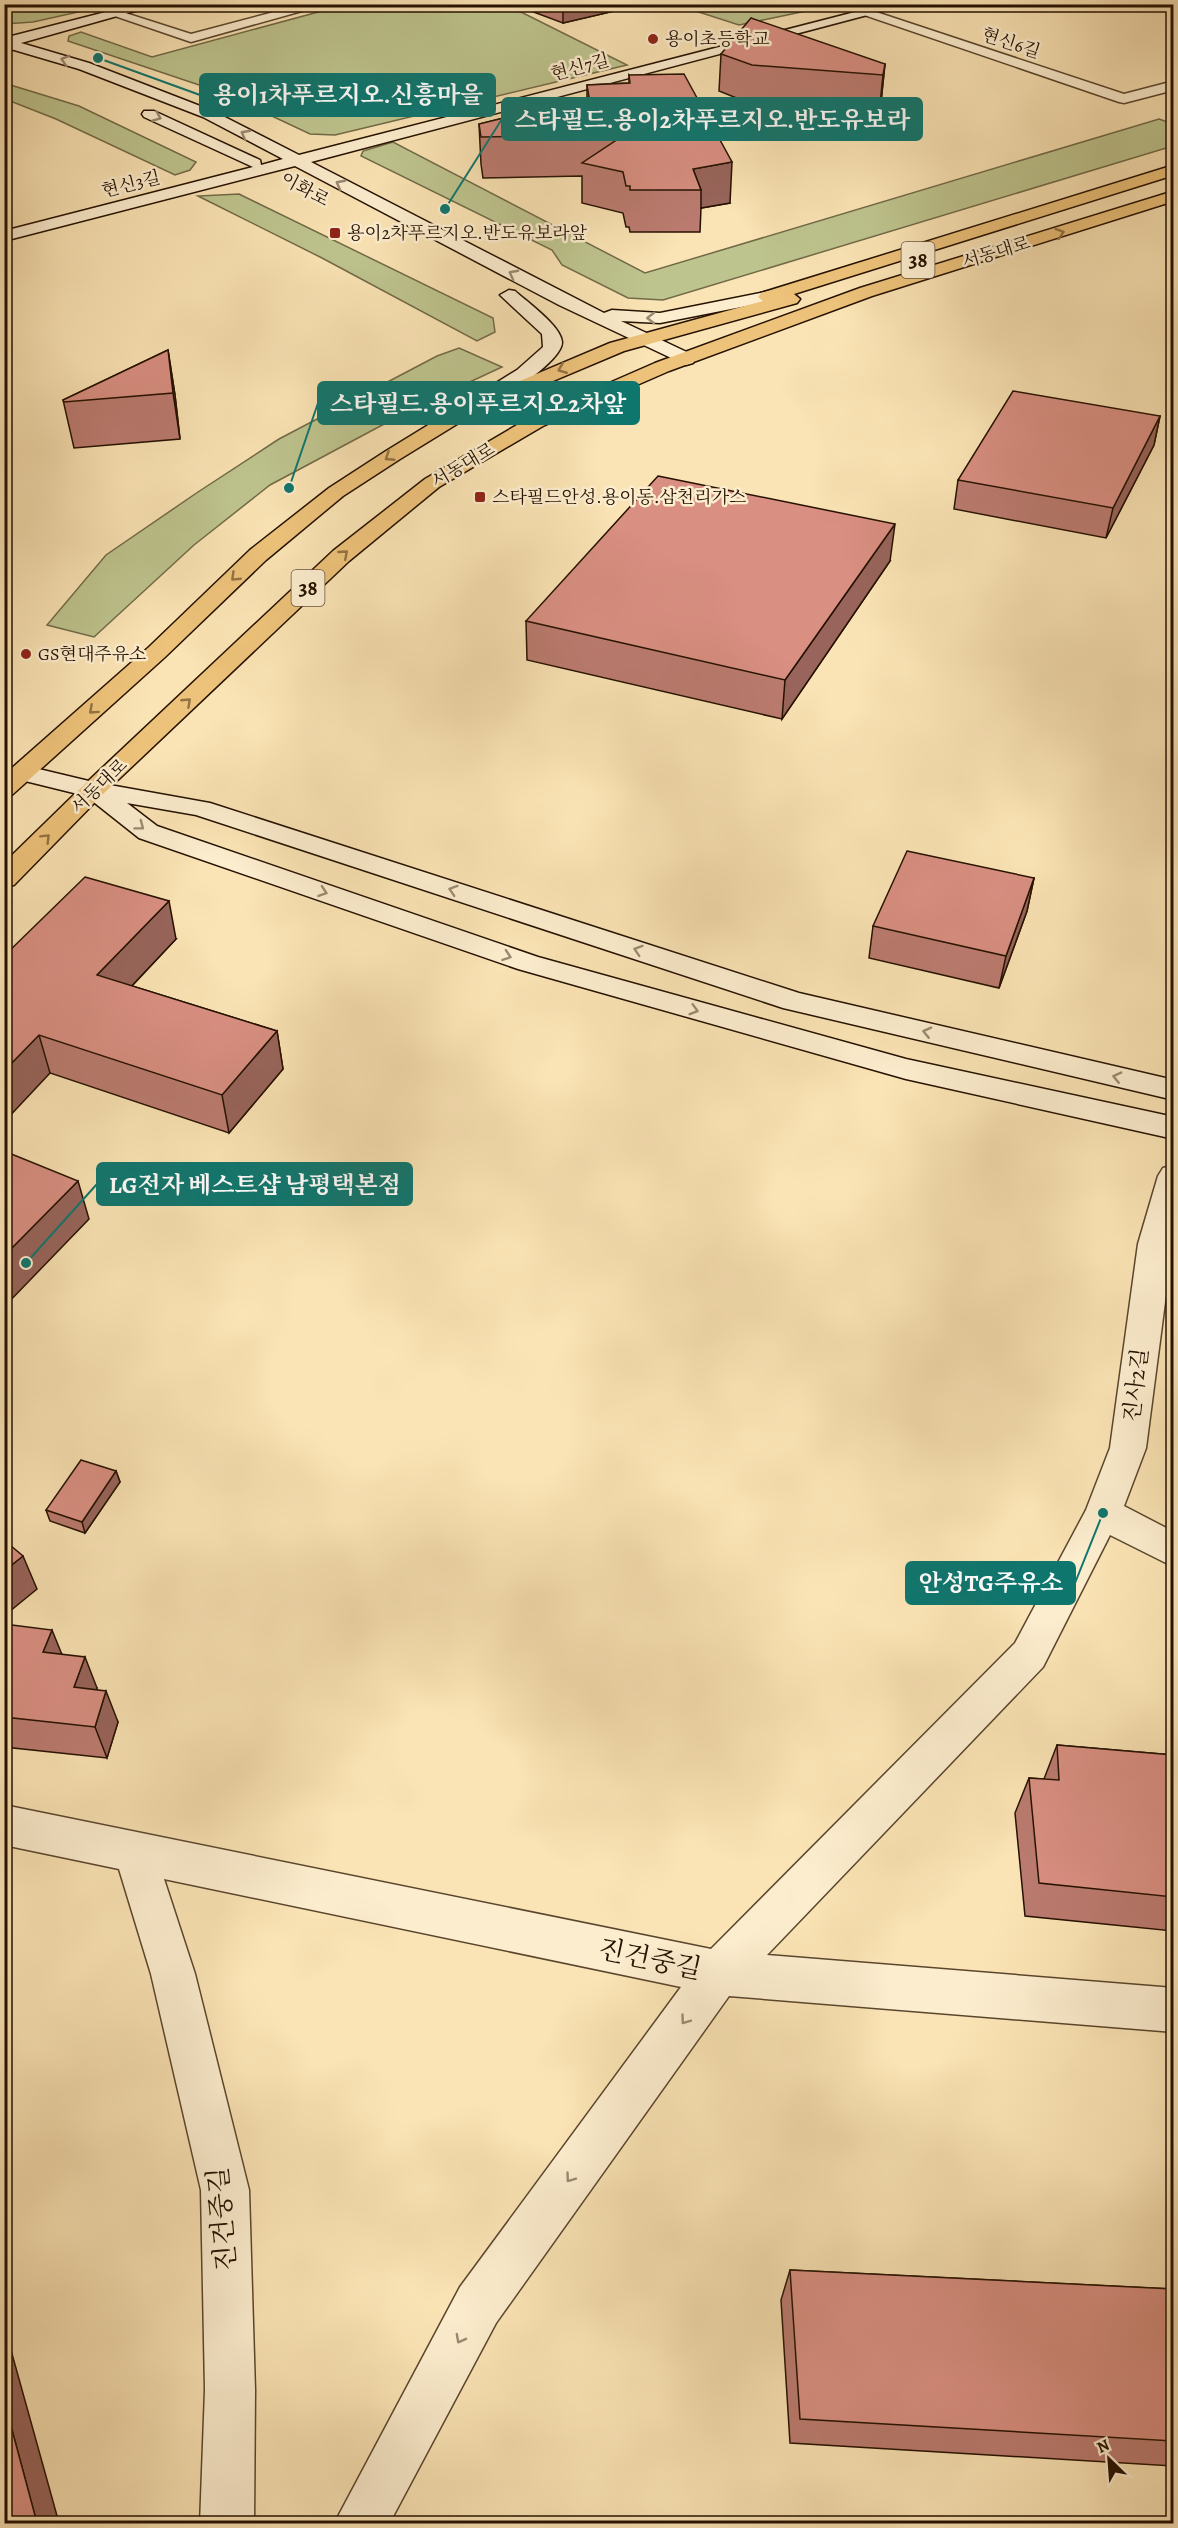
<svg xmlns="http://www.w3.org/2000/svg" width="1178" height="2528" viewBox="0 0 1178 2528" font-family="Alegreya,'Noto Serif KR',serif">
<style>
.green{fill:#bec48e;stroke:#726a47;stroke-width:1.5}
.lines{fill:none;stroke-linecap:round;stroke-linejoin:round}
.street-casing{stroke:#5a462d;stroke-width:3}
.secondary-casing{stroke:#251100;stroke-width:3}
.primary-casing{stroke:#251100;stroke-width:3}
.street{fill:#fcedce;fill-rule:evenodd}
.secondary{fill:#fcedce;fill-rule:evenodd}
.primary{fill:#edc27a;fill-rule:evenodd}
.wall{fill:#bb7b70;stroke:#251100;stroke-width:1.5}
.shaded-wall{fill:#98645b;stroke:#251100;stroke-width:1.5}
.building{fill:#d98f82;stroke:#251100;stroke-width:1.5}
.oneway{stroke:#9b8a71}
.oneway2{stroke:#937243}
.poi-dot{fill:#8f2418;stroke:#fcedce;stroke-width:2}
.labels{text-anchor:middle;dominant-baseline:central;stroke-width:5;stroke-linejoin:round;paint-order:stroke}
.far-poi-label{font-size:18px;fill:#251100;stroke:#fcedce;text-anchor:start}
.far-street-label{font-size:18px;fill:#251100;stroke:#fcedce}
.shield{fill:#fcedce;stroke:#66533e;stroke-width:1.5}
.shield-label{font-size:21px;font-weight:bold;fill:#251100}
.street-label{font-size:22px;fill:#251100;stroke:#fcedce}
.near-street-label{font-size:27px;fill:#251100;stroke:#fcedce}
.leader{fill:none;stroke:#0f766e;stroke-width:2}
.callout-dot{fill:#0f766e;stroke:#fcedce;stroke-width:2}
.callout{fill:#0f766e;stroke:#0f766e;stroke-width:2}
.callout-label{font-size:24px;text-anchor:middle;font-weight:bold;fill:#fff}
</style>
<rect width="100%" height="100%" fill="#fae3b4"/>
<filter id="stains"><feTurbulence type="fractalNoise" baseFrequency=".00333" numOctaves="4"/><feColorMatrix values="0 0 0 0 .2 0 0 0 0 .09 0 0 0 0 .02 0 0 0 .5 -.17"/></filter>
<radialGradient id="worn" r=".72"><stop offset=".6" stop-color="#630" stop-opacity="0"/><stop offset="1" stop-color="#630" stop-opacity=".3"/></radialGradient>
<path class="green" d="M 5,4 L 110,4 L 110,5 L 33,22 L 5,24 Z
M 501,4 L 515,9 L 627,65 L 335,135 L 310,134 L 223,93 L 68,41 L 69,36 L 81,32 L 152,57 L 344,5 Z
M 677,5 L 799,5 L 806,11 L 739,25 Z
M 4,83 L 79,106 L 196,162 L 190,170 L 175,175 L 56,119 L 5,99 Z
M 1159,119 L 1173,124 L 1173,146 L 663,300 L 628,298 L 562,265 L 552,250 L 361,156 L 363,151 L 393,142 L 645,273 Z
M 239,194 L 493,318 L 495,332 L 477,341 L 322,258 L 198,196 Z
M 459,348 L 502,367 L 416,407 L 270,485 L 194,545 L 94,637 L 47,625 L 106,555 L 198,492 L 279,439 L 437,356 Z"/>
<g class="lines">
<defs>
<path id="street" d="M 304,4 L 327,4 L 191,42 L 109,14 L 116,10 L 191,34 Z
M 832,4 L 852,4 L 1124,94 L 1174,81 L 1174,90 L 1124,103 L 1119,102 Z
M 1174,1165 L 1174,1233 L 1146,1448 L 1124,1506 L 1174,1532 L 1174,1567 L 1110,1535 L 1043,1667 L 767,1955 L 1174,1988 L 1174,2032 L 729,1996 L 496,2323 L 389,2524 L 334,2524 L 460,2287 L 681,1987 L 164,1879 L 195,1974 L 249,2190 L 255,2390 L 254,2524 L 200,2524 L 205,2390 L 201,2190 L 151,1974 L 119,1869 L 4,1845 L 4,1805 L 711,1949 L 1015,1643 L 1086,1510 L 1110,1448 L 1138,1244 L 1158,1176 L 1163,1168 Z"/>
<path id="secondary" d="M 137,4 L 160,4 L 21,43 L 89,63 L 213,111 L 299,155 L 886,4 L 909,4 L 311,162 L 604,313 L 612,310 L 660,313 L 770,291 L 776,292 L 779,296 L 776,300 L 660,323 L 621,321 L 693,355 L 695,359 L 693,363 L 686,365 L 559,305 L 295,166 L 4,241 L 4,231 L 253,167 L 144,117 L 142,114 L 144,111 L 154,111 L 260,160 L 261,165 L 283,159 L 203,117 L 79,69 L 4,47 L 4,38 Z
M 509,290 L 515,291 C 527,302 561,326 562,342 C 563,362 488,409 470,416 C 465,418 461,417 456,416 L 453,412 L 456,408 L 517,370 L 543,347 L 542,334 L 500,295 Z
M 22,765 L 93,782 L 210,803 L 799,993 L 1174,1080 L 1174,1100 L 783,1008 L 196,815 L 127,803 L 157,826 L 538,957 L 906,1059 L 1174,1117 L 1174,1139 L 906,1079 L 518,969 L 139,838 L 86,796 L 13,778 L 9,773 L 13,768 Z"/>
<path id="primary" d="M 1174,165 L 1174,175 L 794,294 L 800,299 L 797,303 L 624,351 L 470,416 L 400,459 L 343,496 L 266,560 L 165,657 L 13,794 L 4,797 L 4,775 L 149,647 L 250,550 L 329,488 L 386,451 L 456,408 L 610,343 L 763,301 L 758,297 L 761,293 Z
M 1174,191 L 1174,201 L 872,296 L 669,371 L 543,426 L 439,487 L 349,561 L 102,795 L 14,885 L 4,887 L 4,863 L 84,785 L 333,551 L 425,479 L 529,418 L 655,363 L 860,288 Z"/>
</defs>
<use href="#street" class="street-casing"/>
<use href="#secondary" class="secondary-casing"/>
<use href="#primary" class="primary-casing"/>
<use href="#street" class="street"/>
<use href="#secondary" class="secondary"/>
<use href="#primary" class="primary"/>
</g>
<path class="wall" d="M 512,4 L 636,4 L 636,6 L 563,23 Z
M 721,54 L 885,64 L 881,102 L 879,114 L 749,103 L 719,91 Z
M 629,75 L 730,203 L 701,208 L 700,232 L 630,232 L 629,227 L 626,227 L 623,213 L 582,203 L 582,176 L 483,178 L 481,164 L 479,124 L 587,98 L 587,85 L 629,83 Z
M 168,350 L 175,395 L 180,439 L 74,448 L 63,400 Z
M 1160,416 L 1154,445 L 1106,538 L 954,509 L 958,480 Z
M 890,561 L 782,719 L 527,660 L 526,621 Z
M 1034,878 L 1027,911 L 999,988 L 869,958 L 873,926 Z
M 176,939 L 132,986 L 277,1031 L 283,1069 L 229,1133 L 50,1073 L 4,956 Z
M 116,1471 L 120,1482 L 85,1533 L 50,1521 L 46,1510 Z
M 4,1624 L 62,1654 L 97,1688 L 96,1690 L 118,1722 L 107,1758 L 4,1747 Z
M 1057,1745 L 1173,1755 L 1173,1931 L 1025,1916 L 1015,1813 L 1029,1778 L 1044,1779 Z
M 790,2270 L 1173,2289 L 1173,2466 L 790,2443 L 781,2300 Z"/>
<path class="shaded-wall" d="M 563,4 L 636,4 L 636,6 L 563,23 Z
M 885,64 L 881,102 L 879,114 L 883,75 Z
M 732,162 L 730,203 L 701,208 L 701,190 L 693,169 Z
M 168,350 L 175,395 L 180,439 L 173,393 Z
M 1160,416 L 1154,445 L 1106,538 L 1113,508 Z
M 895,524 L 890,561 L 782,719 L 785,680 Z
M 1034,878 L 1027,911 L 999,988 L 1006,956 Z
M 169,901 L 176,939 L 106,1013 L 97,975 Z
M 277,1031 L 283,1069 L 229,1133 L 222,1095 Z
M 39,1035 L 50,1073 L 4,1122 L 4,1071 Z
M 78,1181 L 89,1219 L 4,1307 L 4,1256 Z
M 116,1471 L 120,1482 L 85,1533 L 82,1522 Z
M 23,1556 L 37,1589 L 4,1616 L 4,1571 Z
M 52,1630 L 65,1662 L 43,1652 Z
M 85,1657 L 97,1688 L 87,1719 L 74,1687 Z
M 106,1691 L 118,1722 L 107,1758 L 95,1727 Z
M 4,2325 L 59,2523 L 37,2523 L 4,2400 Z"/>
<path class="building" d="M 751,18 L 885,64 L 883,75 L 752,65 L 721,54 Z
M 684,74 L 732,162 L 693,169 L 701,190 L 630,190 L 630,186 L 626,186 L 623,172 L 582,163 L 624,135 L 481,137 L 479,124 L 589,97 L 587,85 L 630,83 L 629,75 Z
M 168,350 L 173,393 L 64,402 L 63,400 Z
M 1013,391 L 1160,416 L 1113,508 L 958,480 Z
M 658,476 L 895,524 L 785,680 L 526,621 Z
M 907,851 L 1034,878 L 1006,956 L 873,926 Z
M 85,877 L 169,901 L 97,975 L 277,1031 L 222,1095 L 39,1035 L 4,1071 L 4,956 Z
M 4,1151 L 78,1181 L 4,1256 Z
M 81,1460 L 116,1471 L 82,1522 L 46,1510 Z
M 4,1540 L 23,1556 L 4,1571 Z
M 4,1624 L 52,1630 L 43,1652 L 85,1657 L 74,1687 L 106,1691 L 95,1727 L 4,1717 Z
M 1057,1745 L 1173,1755 L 1173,1897 L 1039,1883 L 1029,1778 L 1059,1780 Z
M 790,2270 L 1173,2289 L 1173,2441 L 800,2419 Z
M 4,2400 L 37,2523 L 4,2523 Z"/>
<defs><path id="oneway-chevron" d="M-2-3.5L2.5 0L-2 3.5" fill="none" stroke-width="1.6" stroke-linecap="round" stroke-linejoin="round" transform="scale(1.5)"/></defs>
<g class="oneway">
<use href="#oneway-chevron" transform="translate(65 60) rotate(-163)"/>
<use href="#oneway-chevron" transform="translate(157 117) rotate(22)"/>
<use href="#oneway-chevron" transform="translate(245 134) rotate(-152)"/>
<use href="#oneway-chevron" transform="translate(340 184) rotate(-152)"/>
<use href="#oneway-chevron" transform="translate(513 274) rotate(-152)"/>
<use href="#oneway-chevron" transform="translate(651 318) rotate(180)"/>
<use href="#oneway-chevron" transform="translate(140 826) rotate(37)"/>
<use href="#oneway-chevron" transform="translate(453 890) rotate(-162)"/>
<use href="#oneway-chevron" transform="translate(323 892) rotate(19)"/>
<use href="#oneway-chevron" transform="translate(638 950) rotate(-162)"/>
<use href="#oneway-chevron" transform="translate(507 956) rotate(19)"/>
<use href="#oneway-chevron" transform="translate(694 1010) rotate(16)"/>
<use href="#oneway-chevron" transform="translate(927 1032) rotate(-167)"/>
<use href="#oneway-chevron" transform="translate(1117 1077) rotate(-167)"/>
<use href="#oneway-chevron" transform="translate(685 2020) rotate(126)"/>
<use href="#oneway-chevron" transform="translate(570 2178) rotate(126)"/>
<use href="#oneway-chevron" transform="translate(460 2339) rotate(118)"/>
</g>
<g class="oneway2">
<use href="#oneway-chevron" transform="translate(1060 233) rotate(-18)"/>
<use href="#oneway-chevron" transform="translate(562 369) rotate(158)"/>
<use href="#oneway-chevron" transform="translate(389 457) rotate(147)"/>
<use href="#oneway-chevron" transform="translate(344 554) rotate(-41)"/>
<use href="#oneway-chevron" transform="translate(235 577) rotate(136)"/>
<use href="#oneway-chevron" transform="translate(187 702) rotate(-43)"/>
<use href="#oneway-chevron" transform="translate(93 710) rotate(138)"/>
<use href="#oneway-chevron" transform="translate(46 838) rotate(-45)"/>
</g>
<g class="poi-dot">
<circle cx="653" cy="39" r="6"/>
<rect x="329" y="227" width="12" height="12" rx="3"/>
<rect x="474" y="491" width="12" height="12" rx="3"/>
<circle cx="26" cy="654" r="6"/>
</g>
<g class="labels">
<g class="far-poi-label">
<text x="665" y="39">용이초등학교</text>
<text x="347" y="233">용이2차푸르지오.반도유보라앞</text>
<text x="492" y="497">스타필드안성.용이동.삼천리가스</text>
<text x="38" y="654">GS현대주유소</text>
</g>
<g class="far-street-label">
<text transform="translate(1011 43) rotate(18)">현신6길</text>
<text transform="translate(580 67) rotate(-15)">현신7길</text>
<text transform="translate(131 184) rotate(-14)">현신3길</text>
<text transform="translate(305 189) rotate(28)">이화로</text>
<text transform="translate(996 252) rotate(-17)">서동대로</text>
<text transform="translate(463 465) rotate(-31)">서동대로</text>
<text transform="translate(99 786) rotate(-44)">서동대로</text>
</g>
<g class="shield">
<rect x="901.5" y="242" width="33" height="36" rx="4.5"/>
<rect x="291.5" y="570" width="33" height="36" rx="4.5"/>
</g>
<g class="shield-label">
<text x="918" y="260">38</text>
<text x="308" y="588">38</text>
</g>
<g class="street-label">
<text transform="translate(1136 1385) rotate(-83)">진사2길</text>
</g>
<g class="near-street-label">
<text transform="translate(650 1959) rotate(12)">진건중길</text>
<text transform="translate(222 2219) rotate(-95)">진건중길</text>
</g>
</g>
<path class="leader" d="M98 58L200 95M445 209L502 119M289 488L318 403M26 1263L97 1184M1103 1513L1075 1583"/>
<g class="callout-dot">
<circle cx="98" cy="58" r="6"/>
<circle cx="445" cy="209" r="6"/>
<circle cx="289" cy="488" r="6"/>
<circle cx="26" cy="1263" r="6"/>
<circle cx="1103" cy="1513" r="6"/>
</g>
<g class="callout">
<rect x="200" y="74" width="295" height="42" rx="6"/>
<rect x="502" y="98" width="420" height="42" rx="6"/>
<rect x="318" y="382" width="321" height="42" rx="6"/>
<rect x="97" y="1163" width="315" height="42" rx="6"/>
<rect x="906" y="1562" width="169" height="42" rx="6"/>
</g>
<g class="callout-label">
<text x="348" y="103">용이1차푸르지오.신흥마을</text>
<text x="712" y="128">스타필드.용이2차푸르지오.반도유보라</text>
<text x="478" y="412">스타필드.용이푸르지오2차앞</text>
<text x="255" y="1193">LG전자 베스트샵 남평택본점</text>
<text x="991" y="1591">안성TG주유소</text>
</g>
<rect width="1178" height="2528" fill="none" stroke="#fae3b4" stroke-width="24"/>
<rect x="6" y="6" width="1166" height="2516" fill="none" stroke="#251100" stroke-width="3"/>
<rect x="12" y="12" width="1154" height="2504" fill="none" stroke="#251100" stroke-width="1.5"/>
<g transform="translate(1109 2459) rotate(335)" stroke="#fcedce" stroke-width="4.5" paint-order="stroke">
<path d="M0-4.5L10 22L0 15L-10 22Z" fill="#251100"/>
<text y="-9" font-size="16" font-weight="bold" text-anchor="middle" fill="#251100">N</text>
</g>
<rect width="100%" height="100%" filter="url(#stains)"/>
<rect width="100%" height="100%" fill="url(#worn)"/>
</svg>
